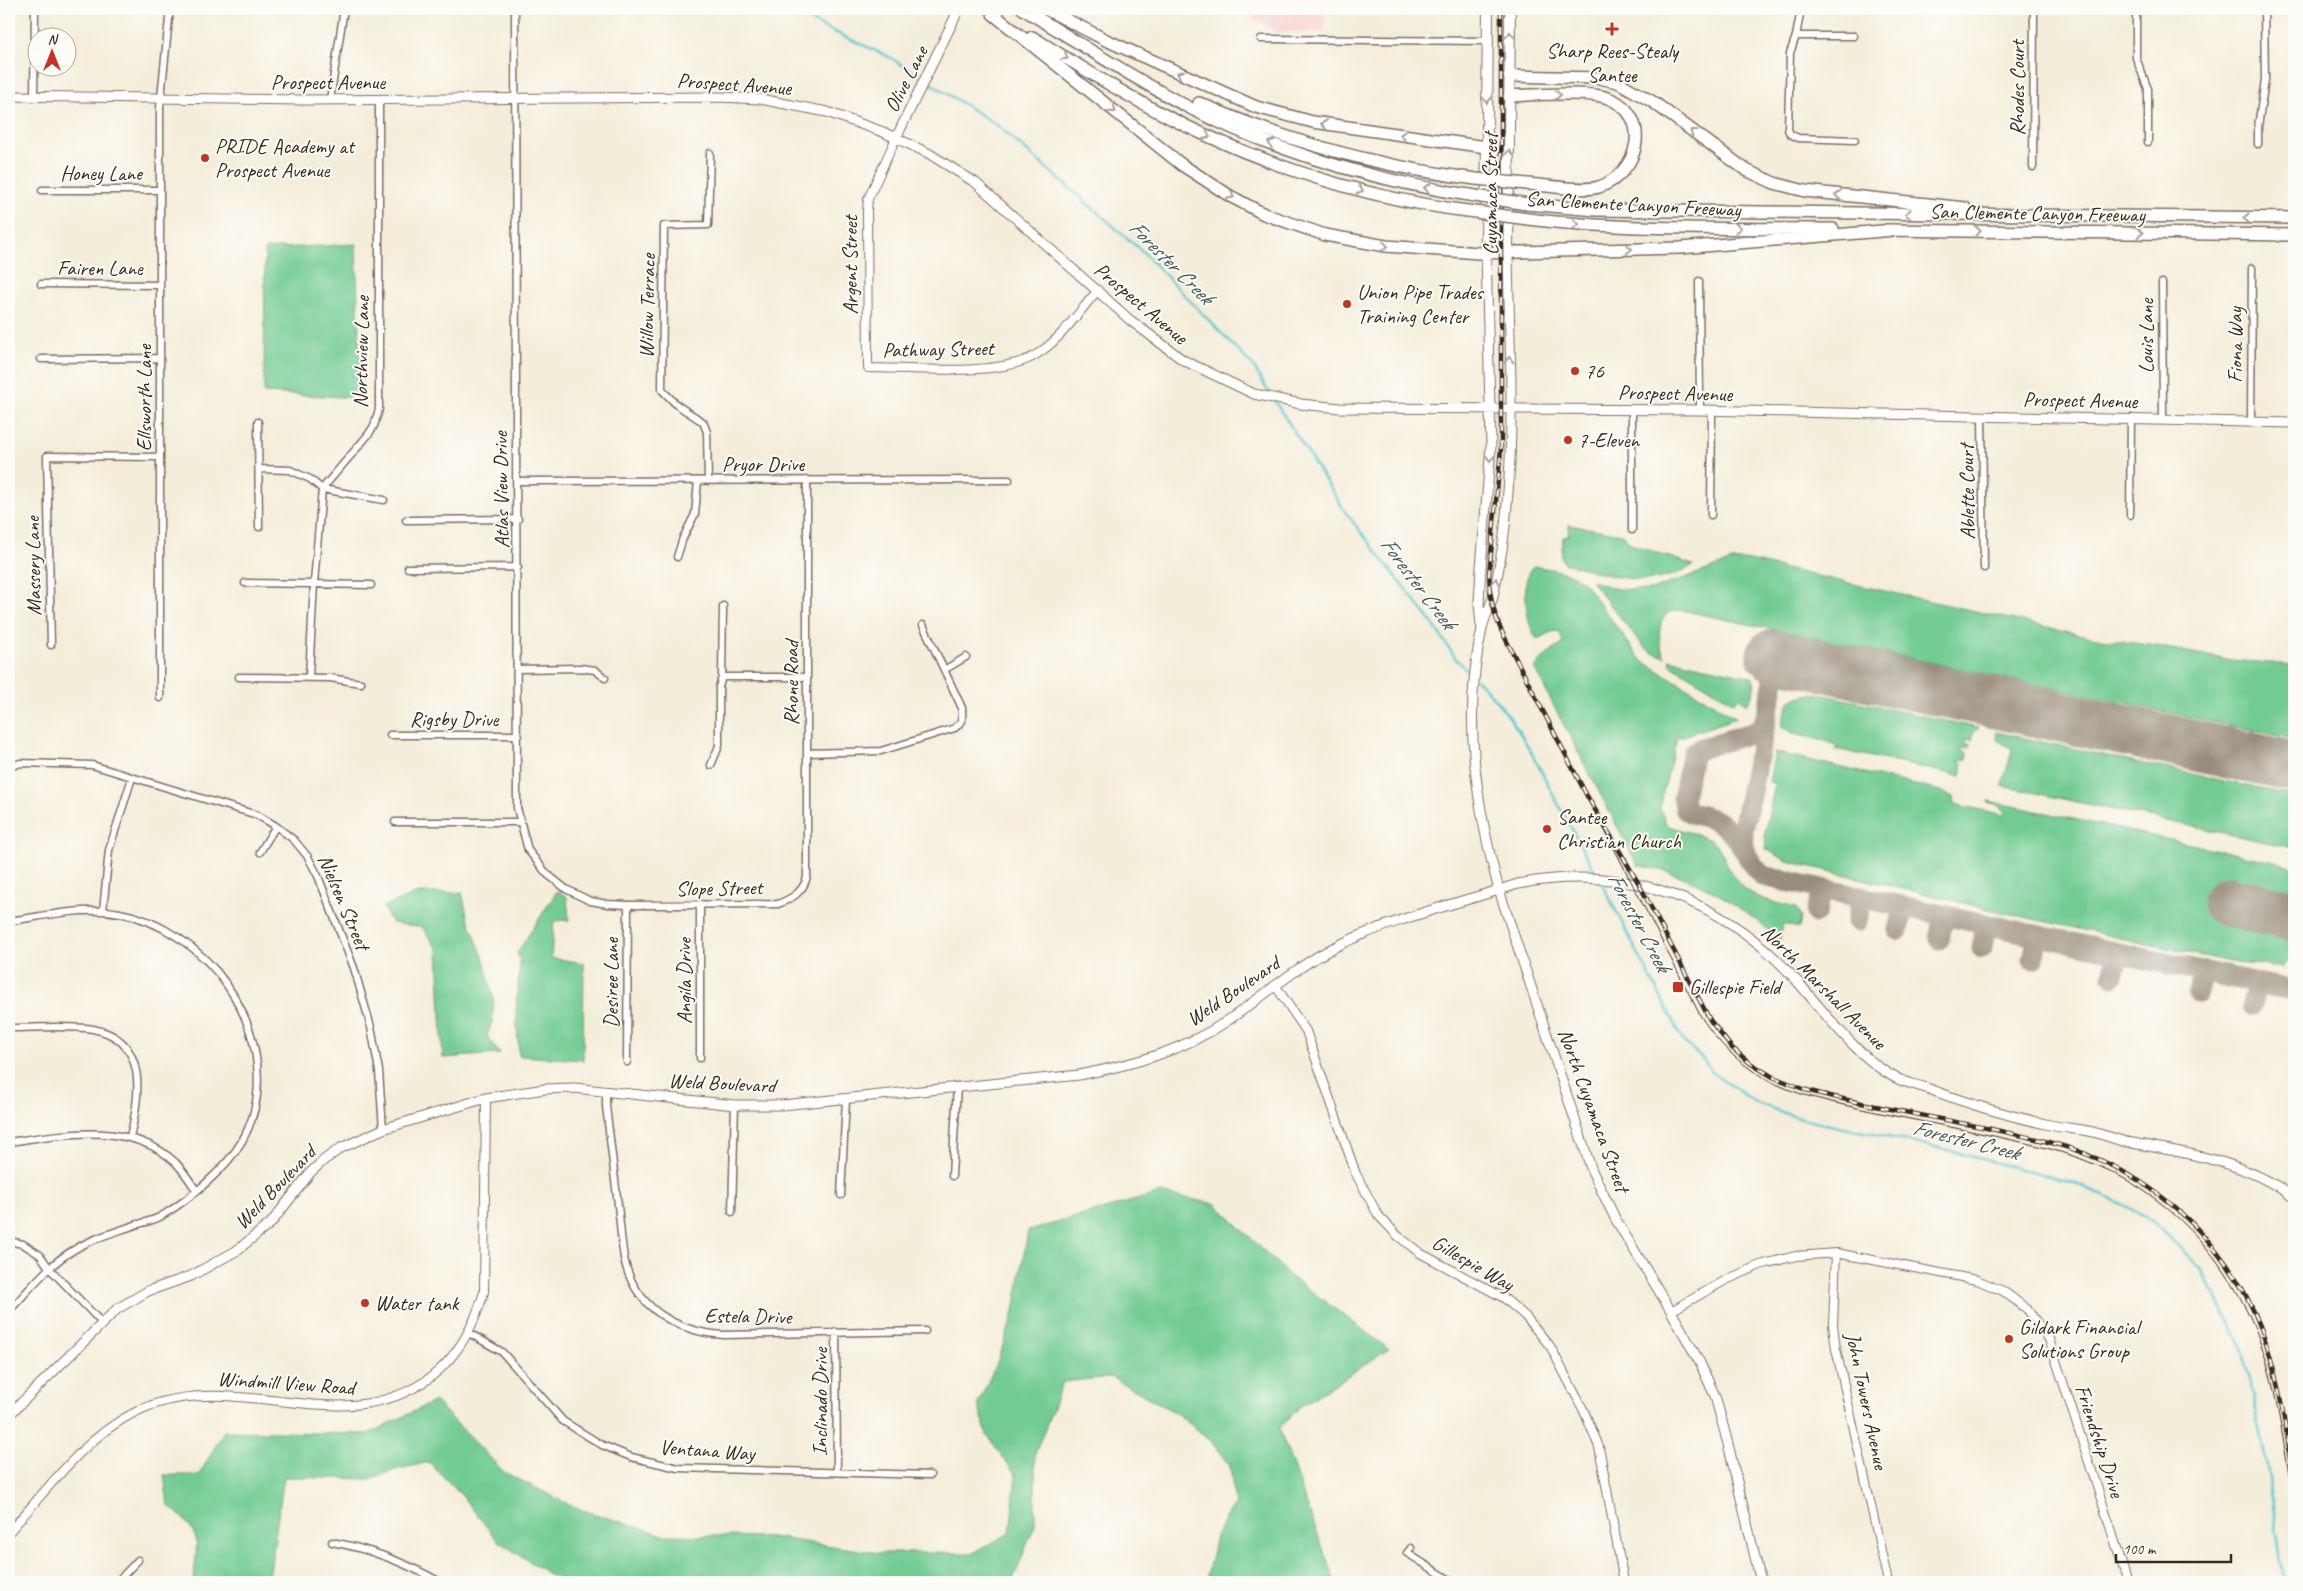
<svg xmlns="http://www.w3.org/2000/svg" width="2303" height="1591" viewBox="0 0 2303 1591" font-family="Caveat,sans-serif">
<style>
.built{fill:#f7d0cf}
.green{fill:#72cc92;stroke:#567b58}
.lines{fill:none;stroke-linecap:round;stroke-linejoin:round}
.stream{stroke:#5dc9d4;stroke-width:2.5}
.taxiway{stroke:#988c7c;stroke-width:21}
.runway{stroke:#988c7c;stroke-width:51}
.minor-casing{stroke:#7c6e5f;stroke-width:9}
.tertiary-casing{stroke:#7c6e5f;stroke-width:10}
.secondary-casing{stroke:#7c6e5f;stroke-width:11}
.primary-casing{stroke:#7c6e5f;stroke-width:12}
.motorway-casing{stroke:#7c6e5f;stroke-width:14}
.minor{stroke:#fff;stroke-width:6}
.tertiary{stroke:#fff;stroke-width:8}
.secondary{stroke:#fff;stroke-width:9}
.primary{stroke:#fff;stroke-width:10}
.motorway{stroke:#fff;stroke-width:11}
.tram{stroke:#3b2a1e;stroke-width:1}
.rail-casing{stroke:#3b2a1e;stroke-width:4.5}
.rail{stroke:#fdfcf7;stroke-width:2.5;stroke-dasharray:8;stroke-linecap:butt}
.motorway-bridge-casing{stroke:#7c6e5f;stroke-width:14;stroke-linecap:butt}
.motorway-bridge{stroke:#fff;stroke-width:11}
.oneway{stroke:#a79f9a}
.poi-dot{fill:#c8321e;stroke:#fdfcf7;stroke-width:2}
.labels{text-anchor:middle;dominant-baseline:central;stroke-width:4;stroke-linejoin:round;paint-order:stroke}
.poi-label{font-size:21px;fill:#3b2a1e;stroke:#fdfcf7;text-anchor:start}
.street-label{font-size:21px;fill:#3b2a1e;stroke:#fdfcf7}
.water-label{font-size:22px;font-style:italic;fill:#455a55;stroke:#fdfcf7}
</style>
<rect width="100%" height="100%" fill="#fdfcf7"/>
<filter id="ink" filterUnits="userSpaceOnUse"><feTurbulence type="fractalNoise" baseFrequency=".02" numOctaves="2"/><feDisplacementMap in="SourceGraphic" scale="10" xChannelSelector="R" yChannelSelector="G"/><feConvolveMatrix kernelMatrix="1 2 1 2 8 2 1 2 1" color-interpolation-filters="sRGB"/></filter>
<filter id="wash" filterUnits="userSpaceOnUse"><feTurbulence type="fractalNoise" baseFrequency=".0096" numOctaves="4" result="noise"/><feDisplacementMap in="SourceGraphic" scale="20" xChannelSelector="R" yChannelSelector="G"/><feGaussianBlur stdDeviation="1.12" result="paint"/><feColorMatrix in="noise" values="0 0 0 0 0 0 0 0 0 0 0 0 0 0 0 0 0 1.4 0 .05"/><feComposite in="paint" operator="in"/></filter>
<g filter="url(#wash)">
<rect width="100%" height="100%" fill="#f4edd9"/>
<path class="built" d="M 1254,9 L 1324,9 L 1325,32 L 1275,32 L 1265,23 L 1254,21 Z"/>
<path class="green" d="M 356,244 L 361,398 L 264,393 L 265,249 Z
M 1569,525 L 1622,534 L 1631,544 L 1693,565 C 1651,593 1607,574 1564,563 L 1561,557 L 1563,537 L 1568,536 Z
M 1745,560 L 2101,639 L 2150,645 L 2231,660 L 2294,665 L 2294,739 L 1681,610 L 1669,612 C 1656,621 1658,645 1665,657 L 1651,652 L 1643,646 L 1591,581 L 1617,589 L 1651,590 L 1732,561 Z
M 1534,566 C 1553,570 1571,571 1585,584 L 1641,660 L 1737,718 L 1677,738 L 1661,801 L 1660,810 L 1667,825 C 1682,832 1701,833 1714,843 C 1723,850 1724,860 1729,869 C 1746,898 1766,900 1796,908 L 1801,918 L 1799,928 L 1783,924 L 1780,941 C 1743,906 1690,871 1638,866 L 1534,668 L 1553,649 L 1561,646 L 1563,641 L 1559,631 L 1551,632 L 1538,640 C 1526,630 1519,573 1534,566 Z
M 1669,659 L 1752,677 C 1758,685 1752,696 1747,704 L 1739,698 L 1734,703 L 1671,665 Z
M 1815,693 L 1979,728 L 1974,732 L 1972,740 L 1966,739 L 1965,743 L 1971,745 L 1969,748 L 1962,748 L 1961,750 L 1968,754 L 1967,759 L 1958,761 L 1963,763 L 1961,776 L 1835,749 L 1838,747 C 1824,738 1810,739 1795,734 C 1789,732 1788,728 1781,726 L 1789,702 L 1798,697 Z
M 1996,732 L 2294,796 L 2294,848 L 2002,786 L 2012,751 L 2011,748 L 1997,740 Z
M 1775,752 L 1941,791 L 1953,797 L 1954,804 L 2004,815 L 2005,811 L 1998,805 L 1987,802 L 1989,801 L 2288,865 L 2294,869 L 2294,900 L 2228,885 L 2225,887 L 2219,913 L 2226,917 L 2291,933 L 2294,936 C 2294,949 2292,958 2283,967 L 2272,967 L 2263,964 L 2230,962 L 2001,912 L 1787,861 L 1766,849 L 1765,833 L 1775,784 L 1769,782 Z
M 557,891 L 567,897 L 569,920 L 554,921 L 551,958 L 584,963 L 583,1060 L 519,1056 L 516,1011 L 520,961 L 517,953 Z
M 418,893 L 462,893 L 468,919 L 484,959 L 494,1001 L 492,1022 L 487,1036 L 500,1054 L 443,1058 L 438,950 L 422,927 L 392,923 L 383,907 Z
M 1160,1193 L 1216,1204 L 1288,1274 L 1389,1349 L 1301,1406 L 1279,1428 L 1335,1582 L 1206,1582 L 1216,1536 L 1235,1503 L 1230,1466 L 1210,1440 L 1176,1413 L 1111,1377 L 1063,1382 L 1035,1454 L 1035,1525 L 1012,1582 L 567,1582 L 552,1576 L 498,1541 L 462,1496 L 429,1462 L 395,1470 L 370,1479 L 284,1477 L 270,1571 L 270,1582 L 194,1582 C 196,1537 205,1537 168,1505 L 164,1475 L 199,1475 L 224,1431 L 368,1434 L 435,1401 L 504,1472 L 576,1508 L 664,1535 L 772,1537 L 879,1553 L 973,1553 L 1010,1533 L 1016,1475 L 987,1435 L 978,1404 L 998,1360 L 1013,1316 L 1028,1231 Z"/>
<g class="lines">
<path class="stream" d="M 785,9 L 891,58 L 922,78
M 927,81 L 998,126 L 1142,251 L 1253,366 L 1271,396
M 1274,400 L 1346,513 L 1433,624 L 1456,659 L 1472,675
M 1476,679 C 1513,715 1528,745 1551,790 C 1565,819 1582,847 1597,875
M 1601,882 L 1684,1042 L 1702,1058 L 1712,1072 L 1755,1102 L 1801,1119 L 1935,1147 L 2074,1183 L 2122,1204 L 2152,1221 L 2163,1231 L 2203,1271 L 2243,1351 L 2268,1471 L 2284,1582"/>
<path class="taxiway" d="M 1779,657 L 1743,829 C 1742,850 1748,862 1763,876 L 2294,991
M 2278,762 L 2294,766
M 1744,850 C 1735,835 1725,823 1709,818 C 1701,815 1694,815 1686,810 L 1683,797 L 1693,753 L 1702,748 L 1755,732 L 1762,727 L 1766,717
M 1816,913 L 1822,890
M 1857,921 L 1862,898
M 1898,930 L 1903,907
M 1939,939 L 1944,916
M 1982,948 L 1986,925
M 2033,959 L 2038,936
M 2113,976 L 2118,953
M 2198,993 L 2203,971
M 2252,1005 L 2257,983"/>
<path class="runway" d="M 1772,655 L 2294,767
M 2228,902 L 2294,916"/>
</g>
</g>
<g filter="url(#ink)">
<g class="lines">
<defs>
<path id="minor" d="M 515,9 L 517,808 L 528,850 L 547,874 L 566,889 L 590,901 L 608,904 L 628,905 L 778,904 C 793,898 803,892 807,877 L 807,480
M 1801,9 L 1796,36 L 1790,53 L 1788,129 L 1790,134 L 1798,138 L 1855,140
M 2136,9 L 2136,58 L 2148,89 L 2148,142
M 1796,36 L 1854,36
M 1261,39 L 1488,41
M 34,96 L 35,9
M 330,100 L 344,9
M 2258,144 L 2258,127 L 2265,80 L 2264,9
M 2033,167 L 2034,9
M 42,190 L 160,190
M 1699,281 L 1700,410
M 2162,283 L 2163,418
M 41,284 L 160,285
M 41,359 L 160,358
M 1632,410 L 1632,530
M 1982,416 L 1984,568
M 2251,421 L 2252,268
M 258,422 L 259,527
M 259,469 L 290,470 L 310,479 L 322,489 L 384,500
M 517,481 L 1009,480
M 708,481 L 707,432 L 703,422 L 677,405 L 662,390 L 664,226 L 708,225 L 710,153
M 1711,515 L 1712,410
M 2130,515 L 2131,418
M 406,520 L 518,519
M 677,557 L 683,538 L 695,514 L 698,481
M 408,568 L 518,567
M 245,583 L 371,585
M 51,645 L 47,456 L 160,457
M 518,669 L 580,668 L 595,670 L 605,678
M 944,670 L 966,657
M 239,677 L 330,678 L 361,683
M 309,677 L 314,583 L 322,489 L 368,435 L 374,426 L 379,409 L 379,99
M 722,677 L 807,677
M 160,698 L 160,107 L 170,9
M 390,735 L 518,735
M 807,753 L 881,751 L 955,728 L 962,721 L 962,708 L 923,625
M 711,765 L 719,746 L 719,687 L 722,677 L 723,606
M 9,768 L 20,763 L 92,765 L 257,815 L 276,826 L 294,840 L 308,857 L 318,876 L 354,968 L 371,1027 L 379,1071 L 383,1129
M 395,822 L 519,822
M 260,852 L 276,826
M 700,904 L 700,1058
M 103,911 L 109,850 L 132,778
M 9,921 C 39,917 72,909 103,911 C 146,913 189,939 217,972 C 255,1018 273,1086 242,1141 C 227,1168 190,1199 163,1215 C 156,1220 146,1222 138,1224 C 116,1232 92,1238 72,1251 C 48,1265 28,1291 9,1311
M 9,1028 C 36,1028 66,1025 93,1029 C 149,1039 140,1097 130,1137
M 627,1062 L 628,905
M 606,1091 L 606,1106 C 610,1139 614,1172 618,1205 C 620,1222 621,1240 624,1258 C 634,1308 677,1332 724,1335 L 925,1331
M 9,1142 C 64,1134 130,1121 175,1162 C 183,1170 190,1181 196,1190
M 952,1176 L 957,1086
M 841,1195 L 846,1100
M 732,1212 L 735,1105
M 9,1241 L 23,1244 L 40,1255 L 50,1269 L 102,1323
M 836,1332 L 837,1471
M 469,1333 L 502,1352 L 563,1421 L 602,1445 L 631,1457 L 678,1468 L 930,1475
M 332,1542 C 371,1549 406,1563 440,1582
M 1411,1548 L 1407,1553 L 1453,1582
M 117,1582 L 138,1560"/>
<path id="tertiary" d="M 896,138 L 868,199 L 867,211 L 868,368 C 912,368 998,377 1034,356 C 1060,341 1078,313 1098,290
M 1275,985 L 1306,1031 L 1356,1174 L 1378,1215 L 1398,1236 L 1420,1253 L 1504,1298 L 1525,1316 L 1550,1346 L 1584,1411 L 1599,1447 L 1624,1582
M 1836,1253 L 1833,1325 L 1836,1349 L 1888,1582
M 1671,1311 L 1726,1280 L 1760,1265 L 1796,1256 L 1836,1253 L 1977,1280 L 2003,1291 L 2027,1309 L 2049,1339 L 2128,1582
M 9,1532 C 52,1485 92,1425 155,1404 C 246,1374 348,1440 431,1377 C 459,1355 474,1326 484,1292 L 486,1098"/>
<path id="secondary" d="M 9,96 L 306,100 L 718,97 L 760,99 L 827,112 L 883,132 L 928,153 L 976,183 L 1130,320 L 1183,360 L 1254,394 L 1301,404 L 1340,408 L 1700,410 L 2294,423
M 896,138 L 959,9
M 1508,251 C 1509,335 1515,420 1507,504 C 1505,535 1500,566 1493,597 C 1490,608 1484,618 1482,629 C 1462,716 1476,805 1499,890 L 1592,1171 L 1616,1220 L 1671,1311 L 1700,1363 L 1715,1396 L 1728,1444 L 1761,1582
M 1481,625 L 1479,603 L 1481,568 L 1491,445 L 1486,252
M 9,1415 L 117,1309 L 148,1291 L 191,1276 L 236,1251 L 271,1223 L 310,1173 L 324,1160 L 341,1148 L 383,1129 L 486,1098 L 545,1089 L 574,1088 L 735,1105 L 782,1105 L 1079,1075 C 1131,1065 1183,1051 1227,1021 C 1263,997 1294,968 1333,948 C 1387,920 1459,903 1518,884 C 1626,863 1724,899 1797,981 C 1824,1012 1859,1059 1896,1078 C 1906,1083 1918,1085 1929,1089 C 1968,1104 2009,1116 2050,1125 C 2064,1128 2079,1129 2093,1132 C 2104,1135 2115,1139 2126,1142 C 2183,1152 2247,1161 2294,1198"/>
<path id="primary" d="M 1508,251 L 1510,9
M 1486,252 L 1488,9"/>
<path id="motorway" d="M 1023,9 C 1078,42 1132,78 1190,108 C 1279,153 1377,181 1475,196
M 1046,9 L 1106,40 L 1256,107 L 1313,122 L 1486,147
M 993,14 L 1182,165 L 1230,196 L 1264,214 L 1325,235 L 1386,246 L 1479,253 L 1680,248 L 1894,230
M 1032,37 C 1089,72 1148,110 1210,137 C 1294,175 1383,201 1475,212
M 1509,76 L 1599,78 L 1618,82 L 1653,102 L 1746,170 L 1774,183 L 1805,191 L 1965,208
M 1509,96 C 1531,95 1590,91 1608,98 C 1653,115 1640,173 1599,187 C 1581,192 1546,185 1527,184
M 1199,103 C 1287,142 1381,167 1476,179
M 1527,204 L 1596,210 L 2294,218
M 1528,219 C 1628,231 1731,228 1833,229
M 1886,230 L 2294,235"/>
</defs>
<use href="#minor" class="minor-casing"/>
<use href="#tertiary" class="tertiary-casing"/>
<use href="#secondary" class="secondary-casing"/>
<use href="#primary" class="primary-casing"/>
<use href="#motorway" class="motorway-casing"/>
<use href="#minor" class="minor"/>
<use href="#tertiary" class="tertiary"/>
<use href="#secondary" class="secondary"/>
<use href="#primary" class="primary"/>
<use href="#motorway" class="motorway"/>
<path class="tram" d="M 1587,796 L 1700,1015 C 1725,1056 1762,1083 1808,1096 C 1867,1112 1929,1122 1989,1135 C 2021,1142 2053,1148 2084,1160 C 2166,1190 2230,1259 2260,1341 C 2278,1392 2284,1450 2294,1503"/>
<defs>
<path id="rail" d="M 1501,9 L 1501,449 L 1489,574 C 1489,594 1493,612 1501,630 L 1587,796 L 1639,884 L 1710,1020 L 1731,1047 L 1750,1063 L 1773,1077 L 1806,1090 C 1866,1106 1929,1116 1991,1129 C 2023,1136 2055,1142 2086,1154 C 2166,1185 2232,1251 2262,1331 C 2279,1377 2285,1427 2294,1475"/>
</defs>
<use href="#rail" class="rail-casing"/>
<use href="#rail" class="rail"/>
<defs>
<path id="motorway-bridge" d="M 1476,179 L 1527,184
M 1475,196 L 1527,204
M 1475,212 L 1528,219"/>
</defs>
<use href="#motorway-bridge" class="motorway-bridge-casing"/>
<use href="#motorway-bridge" class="motorway-bridge"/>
</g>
<defs><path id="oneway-chevron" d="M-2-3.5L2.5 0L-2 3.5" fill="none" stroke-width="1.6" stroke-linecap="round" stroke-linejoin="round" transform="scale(1.25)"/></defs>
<g class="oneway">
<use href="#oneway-chevron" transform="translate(1510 35) rotate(-90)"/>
<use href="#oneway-chevron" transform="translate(1065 57) rotate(31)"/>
<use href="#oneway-chevron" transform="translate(1180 74) rotate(-156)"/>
<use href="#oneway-chevron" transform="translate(1558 95)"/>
<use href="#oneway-chevron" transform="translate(1487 100) rotate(91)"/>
<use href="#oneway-chevron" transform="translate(1113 110) rotate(39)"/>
<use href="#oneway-chevron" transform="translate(1324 124) rotate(-172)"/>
<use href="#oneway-chevron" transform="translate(1693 132) rotate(-143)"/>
<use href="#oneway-chevron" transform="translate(1403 135) rotate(-171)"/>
<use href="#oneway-chevron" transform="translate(1207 136) rotate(25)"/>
<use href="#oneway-chevron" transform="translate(1271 143) rotate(-160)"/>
<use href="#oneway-chevron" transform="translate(1509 153) rotate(-90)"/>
<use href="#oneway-chevron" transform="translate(1427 188) rotate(-170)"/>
<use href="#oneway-chevron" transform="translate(1360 190) rotate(15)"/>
<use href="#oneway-chevron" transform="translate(1838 195) rotate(-174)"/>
<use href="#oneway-chevron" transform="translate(1231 196) rotate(30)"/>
<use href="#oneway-chevron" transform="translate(1908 214) rotate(-179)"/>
<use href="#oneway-chevron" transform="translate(2246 218) rotate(-179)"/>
<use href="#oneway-chevron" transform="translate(1576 224) rotate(2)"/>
<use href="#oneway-chevron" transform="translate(1738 228) rotate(1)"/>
<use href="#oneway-chevron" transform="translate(1978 231) rotate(1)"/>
<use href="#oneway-chevron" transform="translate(2140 233) rotate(1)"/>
<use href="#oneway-chevron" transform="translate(1385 246) rotate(7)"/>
<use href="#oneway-chevron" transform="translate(1629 249) rotate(-1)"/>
<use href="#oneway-chevron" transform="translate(1509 360) rotate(-91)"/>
<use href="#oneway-chevron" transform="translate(1490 458) rotate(94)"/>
<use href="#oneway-chevron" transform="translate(1496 581) rotate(-78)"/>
</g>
</g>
<g class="poi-dot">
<path d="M1609.5 21.5h5v5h5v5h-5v5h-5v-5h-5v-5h5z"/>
<circle cx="205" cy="158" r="5"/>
<circle cx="1347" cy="304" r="5"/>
<circle cx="1575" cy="371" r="5"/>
<circle cx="1568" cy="440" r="5"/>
<circle cx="1547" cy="829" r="5"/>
<rect x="1672" y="981" width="12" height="12" rx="2.5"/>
<circle cx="365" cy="1303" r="5"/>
<circle cx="2009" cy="1339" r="5"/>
</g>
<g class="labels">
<g class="poi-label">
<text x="1612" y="51" text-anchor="middle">Sharp Rees-Stealy<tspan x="1612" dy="24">Santee</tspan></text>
<text x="215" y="146">PRIDE Academy at<tspan x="215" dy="24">Prospect Avenue</tspan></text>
<text x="1357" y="292">Union Pipe Trades<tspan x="1357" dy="24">Training Center</tspan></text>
<text x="1585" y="371">76</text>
<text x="1578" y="440">7-Eleven</text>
<text x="1557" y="817">Santee<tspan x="1557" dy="24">Christian Church</tspan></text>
<text x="1689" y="987">Gillespie Field</text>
<text x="375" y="1303">Water tank</text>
<text x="2019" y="1327">Gildark Financial<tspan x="2019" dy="24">Solutions Group</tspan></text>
</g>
<g class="street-label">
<text transform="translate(906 79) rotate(-63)">Olive Lane</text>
<text x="328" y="82">Prospect Avenue</text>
<text transform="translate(734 84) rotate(4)">Prospect Avenue</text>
<text transform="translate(2017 88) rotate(-90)">Rhodes Court</text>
<text x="101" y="173">Honey Lane</text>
<text transform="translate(1490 194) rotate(-90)">Cuyamaca Street</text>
<text transform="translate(1633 204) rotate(3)">San Clemente Canyon Freeway</text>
<text transform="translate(2037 213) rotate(1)">San Clemente Canyon Freeway</text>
<text transform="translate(850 265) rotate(-90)">Argent Street</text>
<text x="100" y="268">Fairen Lane</text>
<text transform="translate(1141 303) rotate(40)">Prospect Avenue</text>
<text transform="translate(647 306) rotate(-89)">Willow Terrace</text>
<text transform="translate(2146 336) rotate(-90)">Louis Lane</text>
<text transform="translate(2235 345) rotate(-90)">Fiona Way</text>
<text transform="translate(938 349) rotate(-1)">Pathway Street</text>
<text transform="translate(361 352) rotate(-89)">Northview Lane</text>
<text transform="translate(1675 393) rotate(1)">Prospect Avenue</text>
<text transform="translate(144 398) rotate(-90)">Ellsworth Lane</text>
<text transform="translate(2080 400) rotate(1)">Prospect Avenue</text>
<text x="763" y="464">Pryor Drive</text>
<text transform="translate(501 490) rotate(-91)">Atlas View Drive</text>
<text transform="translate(1967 492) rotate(-91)">Ablette Court</text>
<text transform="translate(33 566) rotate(-91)">Massery Lane</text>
<text transform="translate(791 683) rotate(-90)">Rhone Road</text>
<text x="454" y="719">Rigsby Drive</text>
<text transform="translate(719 888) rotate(-1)">Slope Street</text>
<text transform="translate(344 902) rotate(67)">Nielsen Street</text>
<text transform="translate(684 981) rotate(-90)">Angila Drive</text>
<text transform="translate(611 983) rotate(-90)">Desiree Lane</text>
<text transform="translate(1824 987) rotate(45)">North Marshall Avenue</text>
<text transform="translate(1233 991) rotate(-34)">Weld Boulevard</text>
<text transform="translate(722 1083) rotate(3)">Weld Boulevard</text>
<text transform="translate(1594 1110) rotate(70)">North Cuyamaca Street</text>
<text transform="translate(275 1187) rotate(-46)">Weld Boulevard</text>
<text transform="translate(1473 1263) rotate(30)">Gillespie Way</text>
<text transform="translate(748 1316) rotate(1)">Estela Drive</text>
<text transform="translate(286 1383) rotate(4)">Windmill View Road</text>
<text transform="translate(1867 1401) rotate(78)">John Towers Avenue</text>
<text transform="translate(820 1402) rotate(-90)">Inclinado Drive</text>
<text transform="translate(2100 1441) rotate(72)">Friendship Drive</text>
<text transform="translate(707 1450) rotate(4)">Ventana Way</text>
</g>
<g class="water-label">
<text transform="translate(1171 262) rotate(45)">Forester Creek</text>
<text transform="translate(1418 583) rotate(53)">Forester Creek</text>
<text transform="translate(1639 922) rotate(62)">Forester Creek</text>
<text transform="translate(1966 1140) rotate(14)">Forester Creek</text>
</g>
</g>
<rect width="2303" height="1591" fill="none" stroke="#fdfcf7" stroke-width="30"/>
<g transform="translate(52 52)"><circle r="24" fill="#fdfcf7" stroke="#afa8a0"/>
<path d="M0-4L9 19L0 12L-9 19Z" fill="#c8321e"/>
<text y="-8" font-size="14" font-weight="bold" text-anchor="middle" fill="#3b2a1e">N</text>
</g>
<path d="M2116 1554v8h115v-8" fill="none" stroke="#3b2a1e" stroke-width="2.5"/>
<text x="2123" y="1554" font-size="15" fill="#3b2a1e" stroke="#fdfcf7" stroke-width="4" paint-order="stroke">100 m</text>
</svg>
